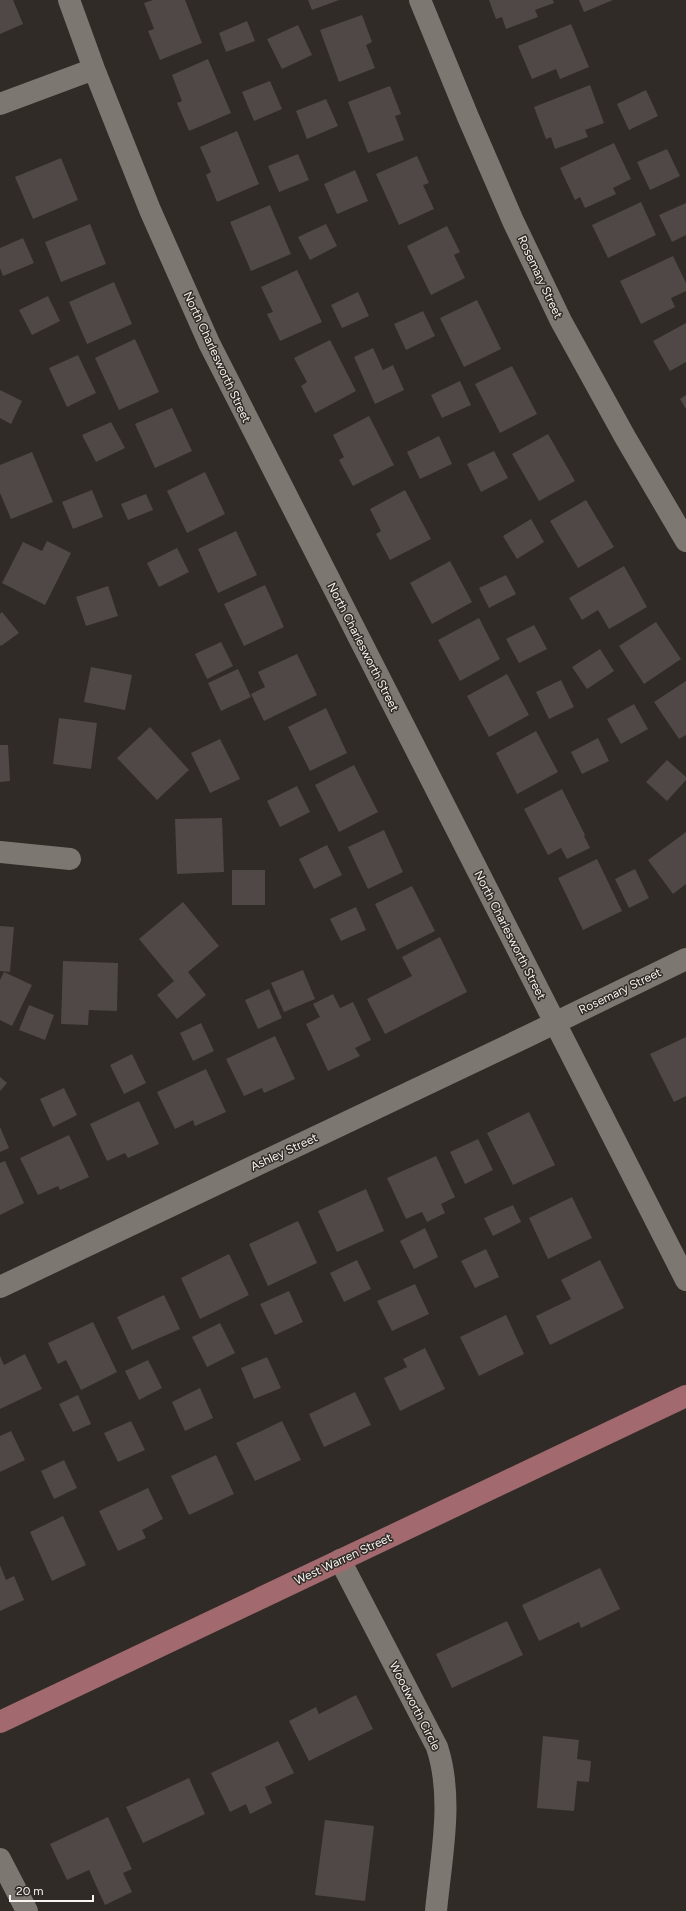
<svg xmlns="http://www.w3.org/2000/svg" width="686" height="1911" viewBox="0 0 686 1911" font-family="Figtree,sans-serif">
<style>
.building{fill:#504846}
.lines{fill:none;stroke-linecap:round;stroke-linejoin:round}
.minor{stroke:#7d7771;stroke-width:22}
.major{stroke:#a26a6f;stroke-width:22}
.labels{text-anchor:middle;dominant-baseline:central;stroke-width:3;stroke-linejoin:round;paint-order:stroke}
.street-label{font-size:12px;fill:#f8f4f1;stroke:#302b26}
</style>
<rect width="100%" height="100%" fill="#302b26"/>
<path class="building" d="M 0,0 L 13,0 L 23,24 L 0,34 Z
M 153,0 L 185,0 L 202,43 L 160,60 L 148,31 L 154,29 L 144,3 Z
M 308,0 L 339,0 L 312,10 Z
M 489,0 L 553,0 L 554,3 L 535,10 L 538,17 L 506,29 L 502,17 L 496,19 Z
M 579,0 L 613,0 L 584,12 Z
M 362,15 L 372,42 L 366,45 L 375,68 L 339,82 L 320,30 Z
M 247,21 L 255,41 L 226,52 L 219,33 Z
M 571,24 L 589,67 L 560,79 L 556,69 L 532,79 L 518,46 Z
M 298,25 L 312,55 L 282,69 L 267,39 Z
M 208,59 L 231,113 L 189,131 L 177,103 L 182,101 L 172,75 Z
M 270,81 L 282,109 L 254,121 L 242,92 Z
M 590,85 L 604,123 L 585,130 L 588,137 L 555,149 L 551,137 L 546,139 L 534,107 Z
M 390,86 L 401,114 L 395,116 L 404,140 L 368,153 L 348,102 Z
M 646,90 L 658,116 L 629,130 L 617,104 Z
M 326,99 L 338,126 L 307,139 L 296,111 Z
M 237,131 L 259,184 L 217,202 L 206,175 L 211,172 L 200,147 Z
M 614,143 L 631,179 L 613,188 L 616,194 L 585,208 L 580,197 L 575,200 L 560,168 Z
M 667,149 L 680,176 L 650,190 L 637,162 Z
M 298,154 L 309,180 L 279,192 L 268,166 Z
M 417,156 L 429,183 L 423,185 L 434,209 L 399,225 L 376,174 Z
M 61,158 L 78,200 L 33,219 L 15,177 Z
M 355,170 L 368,201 L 337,214 L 324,184 Z
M 641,202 L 656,235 L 608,258 L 592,225 Z
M 686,203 L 686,235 L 672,242 L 659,215 Z
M 270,205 L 291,254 L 251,271 L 230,222 Z
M 90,224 L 106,264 L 61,282 L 45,242 Z
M 326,224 L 337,246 L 310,260 L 298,237 Z
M 447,226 L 460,252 L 454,255 L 465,278 L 431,295 L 407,246 Z
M 23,238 L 34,263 L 3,276 L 0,268 L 0,248 Z
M 673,256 L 686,283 L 686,291 L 671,298 L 675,307 L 641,324 L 620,281 Z
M 297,270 L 322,322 L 280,341 L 267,314 L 273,312 L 261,287 Z
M 114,282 L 132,324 L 87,344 L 69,302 Z
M 358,292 L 369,316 L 342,328 L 331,305 Z
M 48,296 L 60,321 L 32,335 L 19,310 Z
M 477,300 L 501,349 L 464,367 L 440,318 Z
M 423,311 L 435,336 L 406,350 L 394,324 Z
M 686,323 L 686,362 L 670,371 L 653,341 Z
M 135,339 L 159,392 L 119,410 L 95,358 Z
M 330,340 L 356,391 L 315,413 L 301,386 L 307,382 L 294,358 Z
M 373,348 L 383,370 L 393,365 L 404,390 L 375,404 L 354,357 Z
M 78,355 L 96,393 L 67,407 L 49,368 Z
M 512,366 L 537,414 L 500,433 L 475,384 Z
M 460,381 L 471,405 L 442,418 L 431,395 Z
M 0,390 L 22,401 L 11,424 L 0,418 Z
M 686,395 L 686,409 L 680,399 Z
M 172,408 L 192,451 L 155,468 L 135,424 Z
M 369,416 L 394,465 L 353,486 L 339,460 L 344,457 L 333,435 Z
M 111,422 L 125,448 L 96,462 L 82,435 Z
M 548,434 L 575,481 L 539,501 L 512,454 Z
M 439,436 L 452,464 L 420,479 L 407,452 Z
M 494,451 L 508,478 L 481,492 L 467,464 Z
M 32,452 L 53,502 L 11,519 L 0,493 L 0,465 Z
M 205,472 L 225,514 L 187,533 L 167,491 Z
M 92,490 L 103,517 L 73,529 L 62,502 Z
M 405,490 L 431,539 L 390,560 L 376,534 L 381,531 L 370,509 Z
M 146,494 L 153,510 L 128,520 L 121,504 Z
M 586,500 L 614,547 L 578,568 L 550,521 Z
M 531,519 L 544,542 L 517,559 L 503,536 Z
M 236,531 L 257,575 L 218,593 L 198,549 Z
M 47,541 L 71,553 L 45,605 L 2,583 L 23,542 L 42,551 Z
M 177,548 L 189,572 L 159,587 L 147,563 Z
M 450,561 L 472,602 L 432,624 L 410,583 Z
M 624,566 L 647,607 L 609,629 L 598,610 L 582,620 L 569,598 Z
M 506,575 L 516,594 L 489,608 L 479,588 Z
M 265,585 L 284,627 L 244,646 L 224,604 Z
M 108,586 L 118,616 L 86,626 L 76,597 Z
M 2,612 L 19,633 L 1,646 L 0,645 L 0,614 Z
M 479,618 L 500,659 L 460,681 L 438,640 Z
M 656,622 L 681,659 L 644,684 L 619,646 Z
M 534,625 L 547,649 L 519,663 L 506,639 Z
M 221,642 L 233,666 L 207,679 L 195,654 Z
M 600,649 L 614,671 L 587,689 L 572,667 Z
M 297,654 L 317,695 L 264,721 L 251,694 L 265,687 L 258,672 Z
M 91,667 L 132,675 L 125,710 L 84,702 Z
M 238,669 L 251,697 L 221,711 L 208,683 Z
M 507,674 L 529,715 L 489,737 L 467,696 Z
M 561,680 L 574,707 L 549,719 L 536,692 Z
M 686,681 L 686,735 L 679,739 L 654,702 Z
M 634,704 L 648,729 L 621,744 L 607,719 Z
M 326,708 L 347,753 L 310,771 L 288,727 Z
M 59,718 L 97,723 L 91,769 L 53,764 Z
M 150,727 L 189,770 L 157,800 L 117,758 Z
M 536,731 L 558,772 L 517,794 L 496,753 Z
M 598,738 L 609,761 L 582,774 L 571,752 Z
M 220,739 L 240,779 L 210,793 L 191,753 Z
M 0,745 L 8,745 L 10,781 L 0,782 Z
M 667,760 L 686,777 L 686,780 L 667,801 L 646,782 Z
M 354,765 L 378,812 L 339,832 L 315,785 Z
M 297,786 L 310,812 L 280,827 L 267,801 Z
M 562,789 L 585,835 L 584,836 L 590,848 L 567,859 L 561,848 L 548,855 L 524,809 Z
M 222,818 L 224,872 L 177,874 L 175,819 Z
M 384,830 L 403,872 L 368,889 L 348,847 Z
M 686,832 L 686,884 L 673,894 L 648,860 Z
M 327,845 L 342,875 L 314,889 L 299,859 Z
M 597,859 L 622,911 L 583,930 L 558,878 Z
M 635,869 L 649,898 L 629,908 L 615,879 Z
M 232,870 L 265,870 L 265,905 L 232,905 Z
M 412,886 L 435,931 L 397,950 L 375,904 Z
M 183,902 L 219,946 L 188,972 L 206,995 L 177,1019 L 157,995 L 174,981 L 139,939 Z
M 356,907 L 366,930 L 341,941 L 330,919 Z
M 0,926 L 14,927 L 10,972 L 0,971 Z
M 440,937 L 467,992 L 385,1034 L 367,999 L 412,976 L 402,957 Z
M 63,961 L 118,963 L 117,1011 L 89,1010 L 88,1025 L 61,1024 Z
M 303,970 L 315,999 L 284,1012 L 271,983 Z
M 4,972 L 32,985 L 12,1026 L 0,1020 L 0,980 Z
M 269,989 L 282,1018 L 258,1029 L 245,1000 Z
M 333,994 L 340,1008 L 353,1002 L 371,1040 L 355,1048 L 360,1056 L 328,1071 L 306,1024 L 320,1017 L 313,1004 Z
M 29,1005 L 54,1015 L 45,1040 L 19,1030 Z
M 201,1023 L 214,1051 L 193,1061 L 180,1033 Z
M 275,1036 L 295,1079 L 264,1093 L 262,1088 L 244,1096 L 226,1059 Z
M 686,1037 L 686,1096 L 674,1102 L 650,1054 Z
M 132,1054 L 146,1083 L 124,1094 L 110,1065 Z
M 206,1069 L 226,1112 L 195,1126 L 193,1120 L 175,1129 L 157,1092 Z
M 0,1077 L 7,1083 L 0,1091 Z
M 64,1088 L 77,1115 L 53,1127 L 40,1099 Z
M 139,1101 L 159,1144 L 128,1158 L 125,1153 L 107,1161 L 90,1124 Z
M 529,1112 L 555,1165 L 513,1185 L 487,1133 Z
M 0,1127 L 9,1148 L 0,1152 Z
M 69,1135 L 89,1177 L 60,1190 L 58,1186 L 38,1195 L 20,1158 Z
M 478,1139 L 493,1170 L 465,1184 L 450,1152 Z
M 436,1156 L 455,1197 L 441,1204 L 445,1213 L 427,1222 L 422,1212 L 406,1219 L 387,1178 Z
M 5,1161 L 24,1203 L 0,1215 L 0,1163 Z
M 366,1189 L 384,1231 L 337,1252 L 318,1211 Z
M 572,1197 L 592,1238 L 548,1259 L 529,1218 Z
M 513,1205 L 521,1222 L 493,1236 L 484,1218 Z
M 298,1221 L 317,1263 L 268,1286 L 249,1244 Z
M 425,1228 L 438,1257 L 414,1269 L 400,1241 Z
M 486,1249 L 499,1277 L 475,1288 L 461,1261 Z
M 229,1254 L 249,1295 L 200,1319 L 181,1278 Z
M 357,1260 L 371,1289 L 344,1302 L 330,1273 Z
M 600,1260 L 624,1308 L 550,1345 L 536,1316 L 571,1299 L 561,1280 Z
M 415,1284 L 429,1314 L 392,1331 L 377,1301 Z
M 289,1291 L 303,1322 L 275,1335 L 260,1304 Z
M 164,1295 L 180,1329 L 132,1350 L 117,1317 Z
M 506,1315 L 524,1354 L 479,1376 L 460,1337 Z
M 93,1322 L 117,1372 L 81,1390 L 66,1360 L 58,1364 L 48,1343 Z
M 220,1323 L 235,1353 L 207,1367 L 192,1337 Z
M 425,1348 L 445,1389 L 400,1411 L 384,1378 L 407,1367 L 403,1359 Z
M 25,1354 L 42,1389 L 0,1409 L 0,1356 L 4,1365 Z
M 267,1357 L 281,1388 L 254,1399 L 241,1368 Z
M 148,1360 L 162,1388 L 139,1400 L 125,1371 Z
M 200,1388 L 213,1418 L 185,1431 L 172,1402 Z
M 355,1392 L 371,1425 L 324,1447 L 309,1414 Z
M 78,1395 L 91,1424 L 73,1432 L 59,1404 Z
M 131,1421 L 145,1450 L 118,1462 L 104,1433 Z
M 282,1421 L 301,1460 L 255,1481 L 236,1443 Z
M 11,1431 L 25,1460 L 0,1472 L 0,1436 Z
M 216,1455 L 234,1494 L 189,1515 L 171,1476 Z
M 64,1460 L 77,1488 L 54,1499 L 41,1471 Z
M 148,1488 L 163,1519 L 142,1530 L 146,1538 L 118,1551 L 99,1511 Z
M 63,1516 L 86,1565 L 52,1581 L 30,1532 Z
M 0,1565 L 6,1580 L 14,1576 L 24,1600 L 0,1611 Z
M 600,1568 L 620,1609 L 581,1628 L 579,1622 L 539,1641 L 522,1605 Z
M 507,1621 L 523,1655 L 452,1688 L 436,1654 Z
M 356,1695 L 373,1729 L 309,1761 L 289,1721 L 316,1707 L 319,1714 Z
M 543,1736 L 579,1740 L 577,1759 L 591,1761 L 589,1782 L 577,1781 L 574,1811 L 537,1808 Z
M 278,1741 L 294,1773 L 265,1787 L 272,1803 L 250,1814 L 246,1804 L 230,1812 L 211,1773 Z
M 189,1778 L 205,1814 L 143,1843 L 126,1807 Z
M 108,1817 L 132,1869 L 123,1873 L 132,1892 L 105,1905 L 89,1870 L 67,1880 L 50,1844 Z
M 325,1820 L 374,1826 L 365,1901 L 315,1895 Z"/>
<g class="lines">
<path class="minor" d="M 69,0 L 94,69 L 150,210 L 209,343 L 686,1280
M 420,0 L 468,117 L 513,221 L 561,321 L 625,437 L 686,541
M 0,104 L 94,69
M 0,852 L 70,859
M 0,1287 L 528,1036 L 686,959
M 340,1560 L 437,1747 C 454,1799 441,1857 436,1911
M 0,1859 L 27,1911"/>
<path class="major" d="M 0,1722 L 686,1396"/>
</g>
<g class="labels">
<g class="street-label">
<text transform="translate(540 277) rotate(65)">Rosemary Street</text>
<text transform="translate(217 357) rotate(65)">North Charlesworth Street</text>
<text transform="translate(363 647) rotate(63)">North Charlesworth Street</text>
<text transform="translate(510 935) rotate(63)">North Charlesworth Street</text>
<text transform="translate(620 991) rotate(-26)">Rosemary Street</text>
<text transform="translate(284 1152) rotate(-25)">Ashley Street</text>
<text transform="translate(343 1559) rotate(-25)">West Warren Street</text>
<text transform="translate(415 1706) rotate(63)">Woodworth Circle</text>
</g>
</g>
<path d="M10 1895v6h83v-6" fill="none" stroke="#f8f4f1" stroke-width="2"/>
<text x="16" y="1895" font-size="12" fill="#f8f4f1" stroke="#302b26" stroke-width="3" paint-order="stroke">20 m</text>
</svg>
